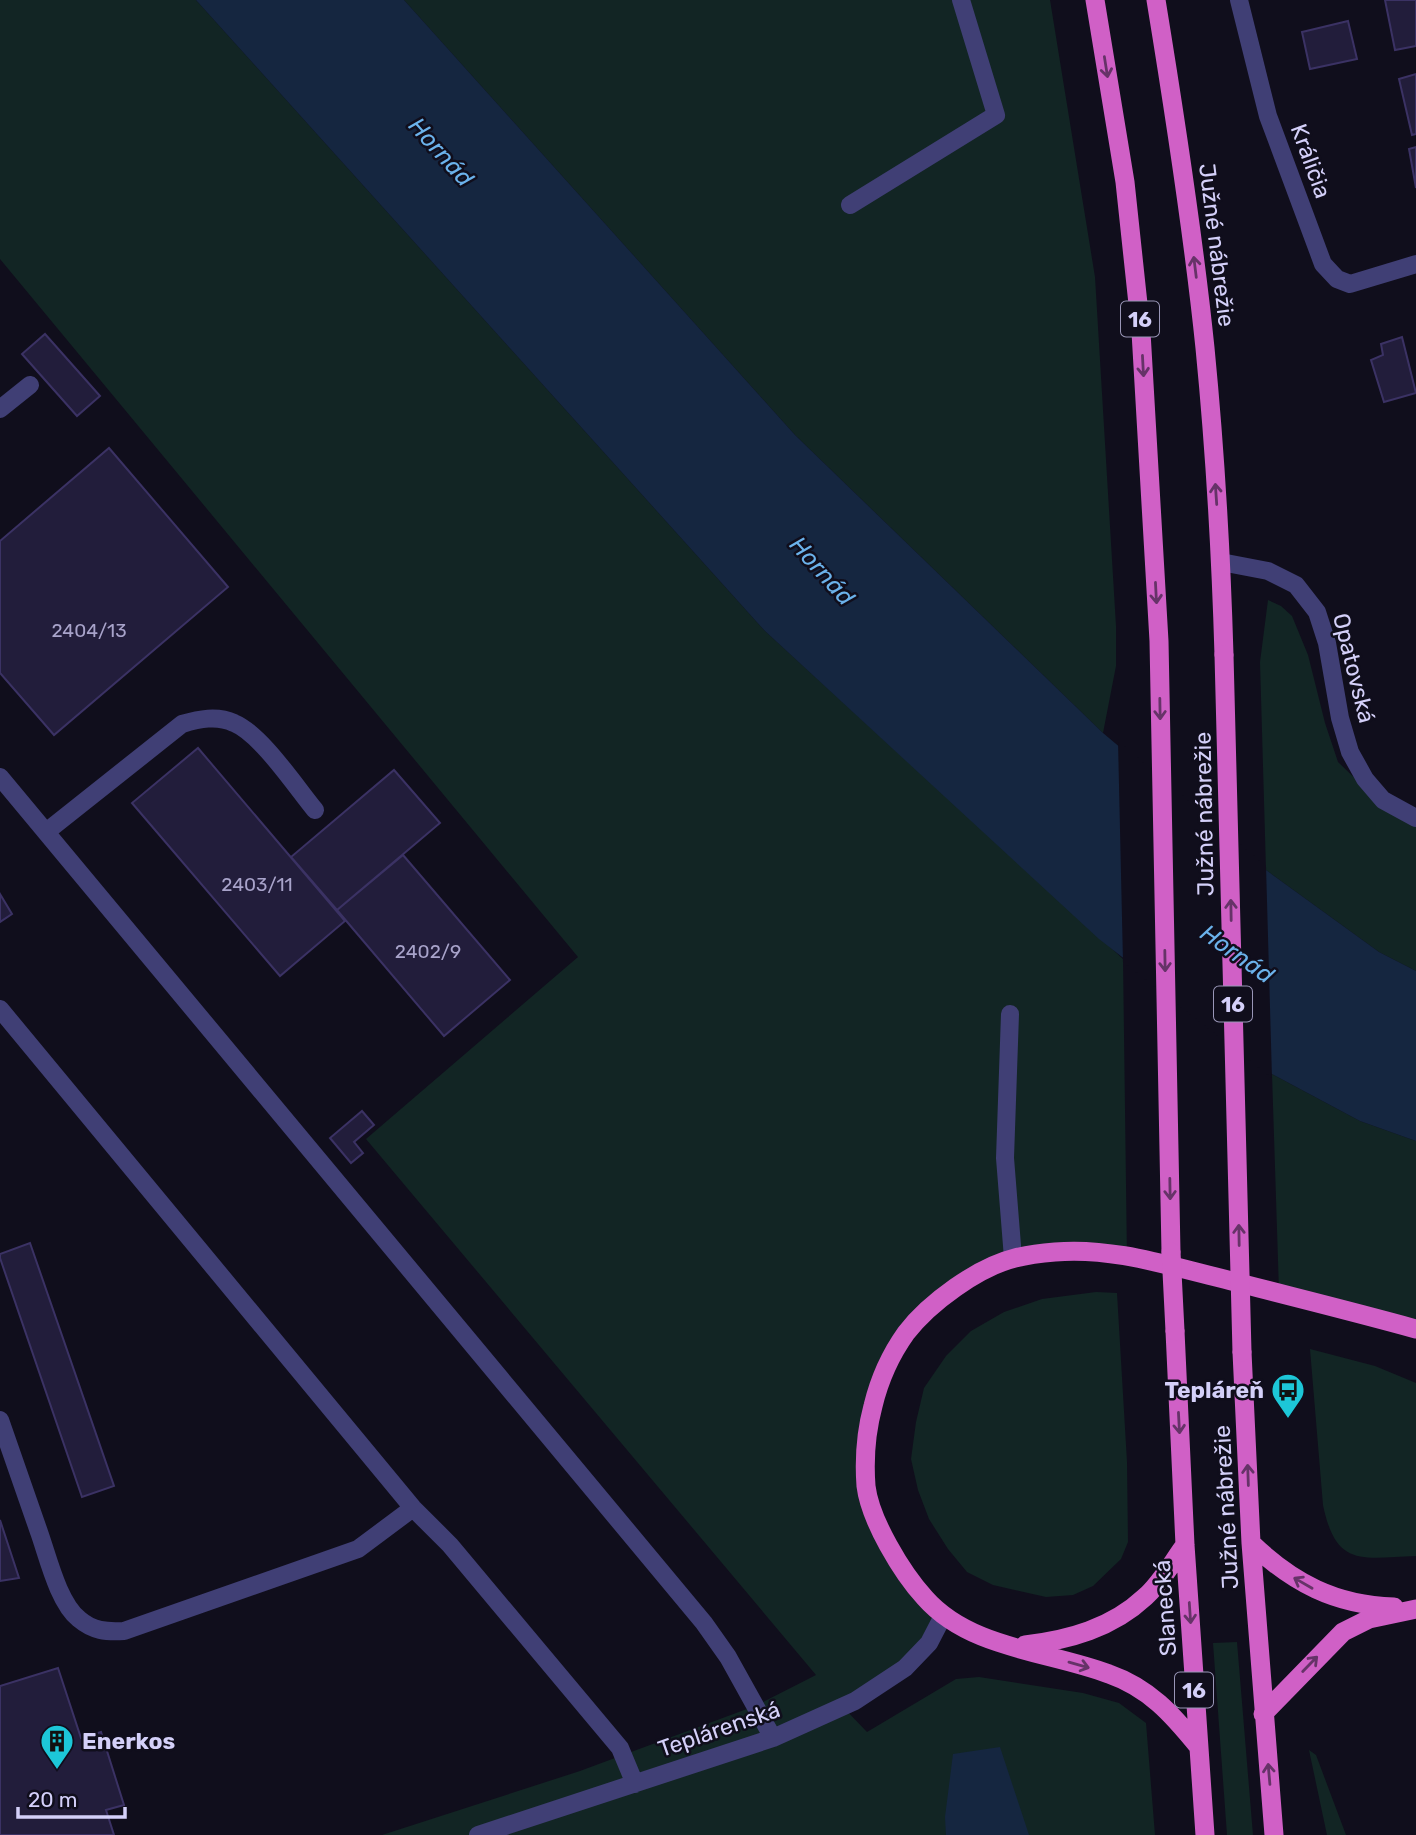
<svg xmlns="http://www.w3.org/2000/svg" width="1416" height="1835" viewBox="0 0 1416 1835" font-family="Rubik,sans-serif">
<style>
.green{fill:#122524}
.water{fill:#152640}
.pier{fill:#100e1c}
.building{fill:#221d3b;stroke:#3b3264;stroke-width:2}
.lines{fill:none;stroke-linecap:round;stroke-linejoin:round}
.service{stroke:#403f75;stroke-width:18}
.minor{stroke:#403f75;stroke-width:18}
.trunk{stroke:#d060c6;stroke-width:19}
.trunk-bridge{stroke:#d060c6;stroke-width:19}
.oneway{stroke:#663368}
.labels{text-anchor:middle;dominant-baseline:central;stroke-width:5;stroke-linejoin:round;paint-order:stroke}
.number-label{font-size:19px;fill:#a8a3ca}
.shield{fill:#100e1c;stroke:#9996b7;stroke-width:2}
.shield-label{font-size:21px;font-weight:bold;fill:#d4d0f9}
.street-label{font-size:23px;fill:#d4d0f9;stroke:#100e1c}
.poi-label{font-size:23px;font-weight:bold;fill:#d4d0f9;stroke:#100e1c;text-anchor:end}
.water-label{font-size:24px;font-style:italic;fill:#6bb2eb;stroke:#100e1c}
</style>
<rect width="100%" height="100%" fill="#100e1c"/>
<path class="green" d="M 0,0 L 196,0 L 765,631 L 1123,959 L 1127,1259 L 1013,1258 L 906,1333 L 866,1433 L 880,1527 L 943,1616 L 929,1643 L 843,1707 L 867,1732 L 956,1679 L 979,1677 L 1083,1693 L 1119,1703 L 1146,1723 L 1155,1835 L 382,1835 L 580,1771 L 755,1706 L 816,1675 L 366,1139 L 578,957 L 0,259 Z
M 404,0 L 1050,0 L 1095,277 L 1116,626 L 1116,666 L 1103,733 L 795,435 Z
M 1268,600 L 1281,606 L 1292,616 L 1308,655 L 1325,723 L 1338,762 L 1365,788 L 1416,818 L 1416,971 L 1379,952 L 1266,870 L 1260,662 Z
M 1272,1074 L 1360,1121 L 1416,1141 L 1416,1329 L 1279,1291 Z
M 1096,1292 L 1117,1293 L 1127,1462 L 1128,1542 L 1121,1559 L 1093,1586 L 1073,1595 L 1046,1597 L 993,1585 L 967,1572 L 948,1549 L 929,1519 L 918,1490 L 911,1459 L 916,1422 L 924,1388 L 946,1356 L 971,1331 L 1004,1312 L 1042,1299 Z
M 1310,1349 L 1375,1366 L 1416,1383 L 1416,1556 C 1362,1558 1336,1568 1323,1505 Z
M 1237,1642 L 1252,1823 L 1253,1835 L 1227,1835 L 1213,1643 Z
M 1309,1750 L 1316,1755 L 1346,1835 L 1327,1835 Z"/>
<path class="water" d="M 196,0 L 404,0 L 795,435 L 1103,733 L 1266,870 L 1379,952 L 1416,971 L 1416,1141 L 1360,1121 L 1272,1074 L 1099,939 L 765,631 Z
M 1000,1747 L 1029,1835 L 946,1835 L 945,1817 L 953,1754 Z"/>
<path class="pier" d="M 1118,741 L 1266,866 L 1272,1078 L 1123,962 Z"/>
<path class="building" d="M 1385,0 L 1416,0 L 1416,46 L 1395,50 Z
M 1348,21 L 1357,59 L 1310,69 L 1302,32 Z
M 1416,74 L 1416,134 L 1412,135 L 1399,79 Z
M 1416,147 L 1416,188 L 1409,149 Z
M 45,334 L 100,396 L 77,416 L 22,354 Z
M 1402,337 L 1416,393 L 1384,402 L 1371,360 L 1383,355 L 1381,344 Z
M 109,448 L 228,587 L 54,735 L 0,673 L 0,541 Z
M 198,748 L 345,921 L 280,976 L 132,803 Z
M 394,770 L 440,823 L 337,910 L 291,857 Z
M 403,855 L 510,980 L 444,1036 L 337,910 Z
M 0,894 L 12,914 L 0,922 Z
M 362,1111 L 374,1125 L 354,1142 L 363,1153 L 351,1163 L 330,1138 Z
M 30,1243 L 114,1486 L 82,1497 L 0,1258 L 0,1254 Z
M 0,1520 L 19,1578 L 0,1581 Z
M 58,1668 L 81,1738 L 101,1732 L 124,1805 L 106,1810 L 114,1835 L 0,1835 L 0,1686 Z"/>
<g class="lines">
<path class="service" d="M 850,205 L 996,115 L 961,0
M 0,409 L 30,385
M 0,777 L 704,1623 L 728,1657 L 773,1738
M 46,832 L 182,724 C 199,719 217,715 234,723 C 261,734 296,787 315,810
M 0,1009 L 413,1508 L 450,1545 L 620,1748 L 635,1784
M 1010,1014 L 1005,1158 L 1013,1258
M 0,1420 C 13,1458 26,1495 39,1532 C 48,1557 58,1602 79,1619 C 93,1631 106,1632 124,1631 L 358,1549 L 413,1508
M 478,1835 L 773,1738 L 855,1701 L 905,1668 L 929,1643 L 943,1616"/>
<path class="minor" d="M 1239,0 L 1268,116 L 1323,264 L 1337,279 L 1350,284 L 1416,264
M 1221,562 L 1268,571 L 1296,585 L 1317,612 L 1327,643 L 1340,718 L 1350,752 L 1365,779 L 1383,800 L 1416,818"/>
<path class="trunk" d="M 1095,0 L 1125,182 L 1141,332 L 1159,641 L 1171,1252
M 1156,0 C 1175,116 1193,231 1205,348 C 1215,450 1221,553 1224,655
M 1175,1331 L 1185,1545 L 1205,1835
M 1242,1352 L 1251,1543 L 1274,1835
M 1251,1543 C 1293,1583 1335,1605 1394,1607
M 1025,1645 C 1069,1640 1112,1628 1145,1597 C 1161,1583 1173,1561 1185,1545
M 1263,1714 L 1343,1632 L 1369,1619 L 1416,1609
M 1198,1746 C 1172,1714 1149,1688 1109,1674 C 1048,1651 970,1649 925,1598 C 902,1573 870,1520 866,1486 C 864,1459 866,1432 873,1406 C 879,1381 891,1354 906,1333 C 929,1303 978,1267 1015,1258 C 1027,1255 1042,1253 1055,1252 C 1110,1247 1166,1265 1220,1278 C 1285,1295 1351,1311 1416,1329"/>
<path class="trunk-bridge" d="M 1224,655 L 1242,1352
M 1171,1252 L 1175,1331"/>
</g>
<defs><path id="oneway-shaft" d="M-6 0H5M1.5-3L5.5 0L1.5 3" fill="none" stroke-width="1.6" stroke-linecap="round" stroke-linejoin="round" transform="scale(1.75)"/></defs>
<g class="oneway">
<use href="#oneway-shaft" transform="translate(1106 67) rotate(81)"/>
<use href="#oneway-shaft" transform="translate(1195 267) rotate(-97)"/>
<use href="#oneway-shaft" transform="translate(1143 366) rotate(87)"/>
<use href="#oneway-shaft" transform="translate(1216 494) rotate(-94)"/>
<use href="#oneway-shaft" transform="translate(1156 593) rotate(87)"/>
<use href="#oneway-shaft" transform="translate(1160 709) rotate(89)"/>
<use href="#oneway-shaft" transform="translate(1231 910) rotate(-91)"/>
<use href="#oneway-shaft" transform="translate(1165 961) rotate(89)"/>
<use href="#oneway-shaft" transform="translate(1170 1189) rotate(89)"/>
<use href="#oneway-shaft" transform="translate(1239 1235) rotate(-91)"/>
<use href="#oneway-shaft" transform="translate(1179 1423) rotate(87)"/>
<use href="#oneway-shaft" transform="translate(1248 1475) rotate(-92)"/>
<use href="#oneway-shaft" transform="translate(1303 1583) rotate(-150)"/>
<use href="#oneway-shaft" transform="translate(1190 1613) rotate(86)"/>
<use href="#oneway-shaft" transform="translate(1310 1664) rotate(-46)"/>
<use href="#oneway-shaft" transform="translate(1079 1665) rotate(16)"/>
<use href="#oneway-shaft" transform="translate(1269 1774) rotate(-95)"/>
</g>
<defs>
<symbol id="bus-pin" viewBox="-11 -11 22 30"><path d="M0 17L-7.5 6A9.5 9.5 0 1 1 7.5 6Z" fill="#1dc7d8" stroke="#100e1c"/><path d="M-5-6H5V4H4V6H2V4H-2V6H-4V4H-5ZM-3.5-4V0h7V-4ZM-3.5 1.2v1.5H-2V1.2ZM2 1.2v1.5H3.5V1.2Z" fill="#111"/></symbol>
<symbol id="building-pin" viewBox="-11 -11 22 30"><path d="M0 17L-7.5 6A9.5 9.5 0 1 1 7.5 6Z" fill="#1dc7d8" stroke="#100e1c"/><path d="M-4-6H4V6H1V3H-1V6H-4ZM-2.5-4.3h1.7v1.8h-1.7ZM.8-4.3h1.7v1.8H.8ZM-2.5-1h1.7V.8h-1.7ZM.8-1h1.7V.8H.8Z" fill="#111"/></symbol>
</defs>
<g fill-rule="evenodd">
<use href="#bus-pin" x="1269" y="1371" width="38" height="52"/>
<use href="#building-pin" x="38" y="1722" width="38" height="52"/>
</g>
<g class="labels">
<g class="number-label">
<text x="89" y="630">2404/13</text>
<text x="257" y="884">2403/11</text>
<text x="428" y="951">2402/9</text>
</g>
<g class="shield">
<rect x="1121" y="301.5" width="38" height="35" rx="5"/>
<rect x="1214" y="986.5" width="38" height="35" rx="5"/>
<rect x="1175" y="1672.5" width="38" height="35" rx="5"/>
</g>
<g class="shield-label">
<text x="1140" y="319">16</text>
<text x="1233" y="1004">16</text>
<text x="1194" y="1690">16</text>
</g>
<g class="street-label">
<text transform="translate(1311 161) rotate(70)">Králičia</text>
<text transform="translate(1217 245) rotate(83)">Južné nábrežie</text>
<text transform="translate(1354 668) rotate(76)">Opatovská</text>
<text transform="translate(1204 814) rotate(-91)">Južné nábrežie</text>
<text transform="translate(1226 1507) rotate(-93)">Južné nábrežie</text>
<text transform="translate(1165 1608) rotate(-94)">Slanecká</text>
<text transform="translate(719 1729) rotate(-19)">Teplárenská</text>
</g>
<g class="poi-label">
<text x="1264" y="1390">Tepláreň</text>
<text x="82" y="1741" text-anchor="start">Enerkos</text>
</g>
<g class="water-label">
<text transform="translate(441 152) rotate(48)">Hornád</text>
<text transform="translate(822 571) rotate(48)">Hornád</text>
<text transform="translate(1237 954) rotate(35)">Hornád</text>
</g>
</g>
<path d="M18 1807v10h107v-10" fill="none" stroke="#d4d0f9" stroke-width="3.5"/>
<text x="28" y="1807" font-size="21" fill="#d4d0f9" stroke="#100e1c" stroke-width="5" paint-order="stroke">20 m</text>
</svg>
